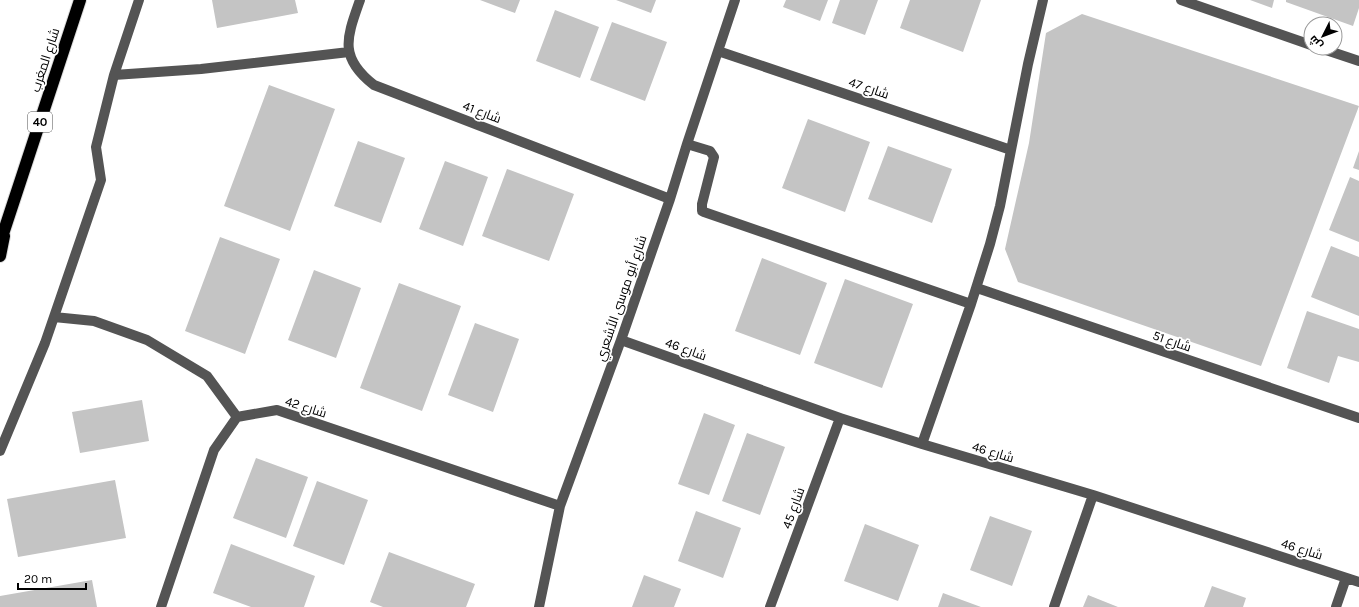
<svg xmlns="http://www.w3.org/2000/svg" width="1359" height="607" viewBox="0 0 1359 607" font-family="Karla,Cairo,sans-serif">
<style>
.building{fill:#c4c4c4}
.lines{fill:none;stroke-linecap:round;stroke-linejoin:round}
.highway-casing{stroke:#dbdbdb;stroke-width:14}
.minor{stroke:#545454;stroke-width:10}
.highway{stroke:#000;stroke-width:12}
.labels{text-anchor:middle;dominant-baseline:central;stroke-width:3.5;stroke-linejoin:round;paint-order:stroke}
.shield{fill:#fff;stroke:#4c4c4c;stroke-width:1}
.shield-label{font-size:12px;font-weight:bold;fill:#000}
.street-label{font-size:13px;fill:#000;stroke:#fff}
</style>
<rect width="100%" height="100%" fill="#fff"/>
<path class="building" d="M 212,0 L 295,0 L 298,13 L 217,28 Z
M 480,0 L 520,0 L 515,13 Z
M 616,0 L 656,0 L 651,13 Z
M 786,0 L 828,0 L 820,21 L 783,7 Z
M 840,0 L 878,0 L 865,35 L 832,23 Z
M 910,0 L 981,0 L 963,52 L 900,28 Z
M 1250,0 L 1274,0 L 1272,8 Z
M 1286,0 L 1359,0 L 1359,8 L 1353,26 L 1286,2 Z
M 555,10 L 599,27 L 580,78 L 536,61 Z
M 1082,14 L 1359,106 L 1261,366 L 1018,282 L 1005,249 L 1029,143 L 1046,33 Z
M 612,22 L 667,42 L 645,101 L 590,80 Z
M 269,85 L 335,109 L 290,231 L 224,206 Z
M 808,119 L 870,142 L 845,212 L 782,188 Z
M 358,141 L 405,158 L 381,223 L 334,206 Z
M 888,146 L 952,169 L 932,223 L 868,199 Z
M 1359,151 L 1359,170 L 1353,168 Z
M 445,161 L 488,177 L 463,246 L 419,229 Z
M 507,169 L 574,194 L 549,261 L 482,236 Z
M 1350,177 L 1359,181 L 1359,242 L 1329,230 Z
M 220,237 L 280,259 L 245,354 L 185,331 Z
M 1331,246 L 1359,257 L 1359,316 L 1311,297 Z
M 762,258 L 827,283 L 800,355 L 735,331 Z
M 314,270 L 361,288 L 336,358 L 288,340 Z
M 845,279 L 913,304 L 882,388 L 814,363 Z
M 399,283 L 461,306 L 422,411 L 360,388 Z
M 1307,311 L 1359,329 L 1359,362 L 1338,356 L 1329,383 L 1287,368 Z
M 475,323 L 519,339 L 493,412 L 448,395 Z
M 142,400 L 149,441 L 80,453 L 72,412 Z
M 704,413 L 735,425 L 709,495 L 678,484 Z
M 747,433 L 785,447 L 760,515 L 722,501 Z
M 256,458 L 308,477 L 286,538 L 233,518 Z
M 115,480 L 126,538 L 18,557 L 7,499 Z
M 317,481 L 368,500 L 344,565 L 293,546 Z
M 696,511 L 741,528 L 723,578 L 678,561 Z
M 990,516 L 1032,531 L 1012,586 L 970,570 Z
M 865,524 L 919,545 L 898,601 L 844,581 Z
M 231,544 L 315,576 L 304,607 L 251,607 L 213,593 Z
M 389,552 L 475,584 L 466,607 L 383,607 L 370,602 Z
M 644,575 L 681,589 L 674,607 L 632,607 Z
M 92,580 L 97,607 L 0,607 L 0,596 Z
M 1212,586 L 1246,598 L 1243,607 L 1204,607 Z
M 943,593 L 981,607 L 938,607 Z
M 1088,595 L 1118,607 L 1083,607 Z"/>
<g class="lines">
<defs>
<path id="highway" d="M 0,243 L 80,0
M 0,256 L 4,236"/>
</defs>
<use href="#highway" class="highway-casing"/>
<path class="minor" d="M 360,0 C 347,37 338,57 374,85 L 670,199
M 1181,0 L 1311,45
M 1320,48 L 1359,61
M 718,51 L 1011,150
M 114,75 L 201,69 L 349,52
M 687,144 L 710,151 L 714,157 L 702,204 L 702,211 L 704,212 L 971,304
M 977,288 L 1359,418
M 54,317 L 94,321 L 147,340 L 207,376 L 237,417
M 621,340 L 840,418 L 922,444 L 1093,495 L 1359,582
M 922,444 L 971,304 L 990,244 L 1000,206 L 1028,64 L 1043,0
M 0,451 L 45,343 L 101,180 L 96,147 L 114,75 L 139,0
M 161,607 L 214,450 L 237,417 L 277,410 L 560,506
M 539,607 L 560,506 L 621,340 L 670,199 L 687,144 L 735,0
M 770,607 L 840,418
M 1054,607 L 1093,495
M 1336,607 L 1346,578"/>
<use href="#highway" class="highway"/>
</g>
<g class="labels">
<rect class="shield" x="28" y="112" width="24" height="20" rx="3"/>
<g class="shield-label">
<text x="40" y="122">40</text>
</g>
<g class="street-label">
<text transform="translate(45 60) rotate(-72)">شارع المغرب</text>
<text transform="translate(869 88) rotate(19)">شارع 47</text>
<text transform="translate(482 112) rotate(21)">شارع 41</text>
<text transform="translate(621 298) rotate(-71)">شارع أبو موسى الأشعري</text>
<text transform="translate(1172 341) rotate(19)">شارع 51</text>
<text transform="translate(686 349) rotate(20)">شارع 46</text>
<text transform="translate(306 407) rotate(18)">شارع 42</text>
<text transform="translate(993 452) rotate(17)">شارع 46</text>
<text transform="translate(793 508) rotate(-70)">شارع 45</text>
<text transform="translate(1302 549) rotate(18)">شارع 46</text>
</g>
</g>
<g transform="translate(1323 36) rotate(228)"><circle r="19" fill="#ffffff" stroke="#999999"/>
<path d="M0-3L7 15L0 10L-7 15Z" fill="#000000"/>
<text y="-6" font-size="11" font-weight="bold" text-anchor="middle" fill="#000000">ش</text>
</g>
<path d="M18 583v6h68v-6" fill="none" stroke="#000000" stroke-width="2"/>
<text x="24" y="583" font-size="12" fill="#000000" stroke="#ffffff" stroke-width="3" paint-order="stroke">20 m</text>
</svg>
